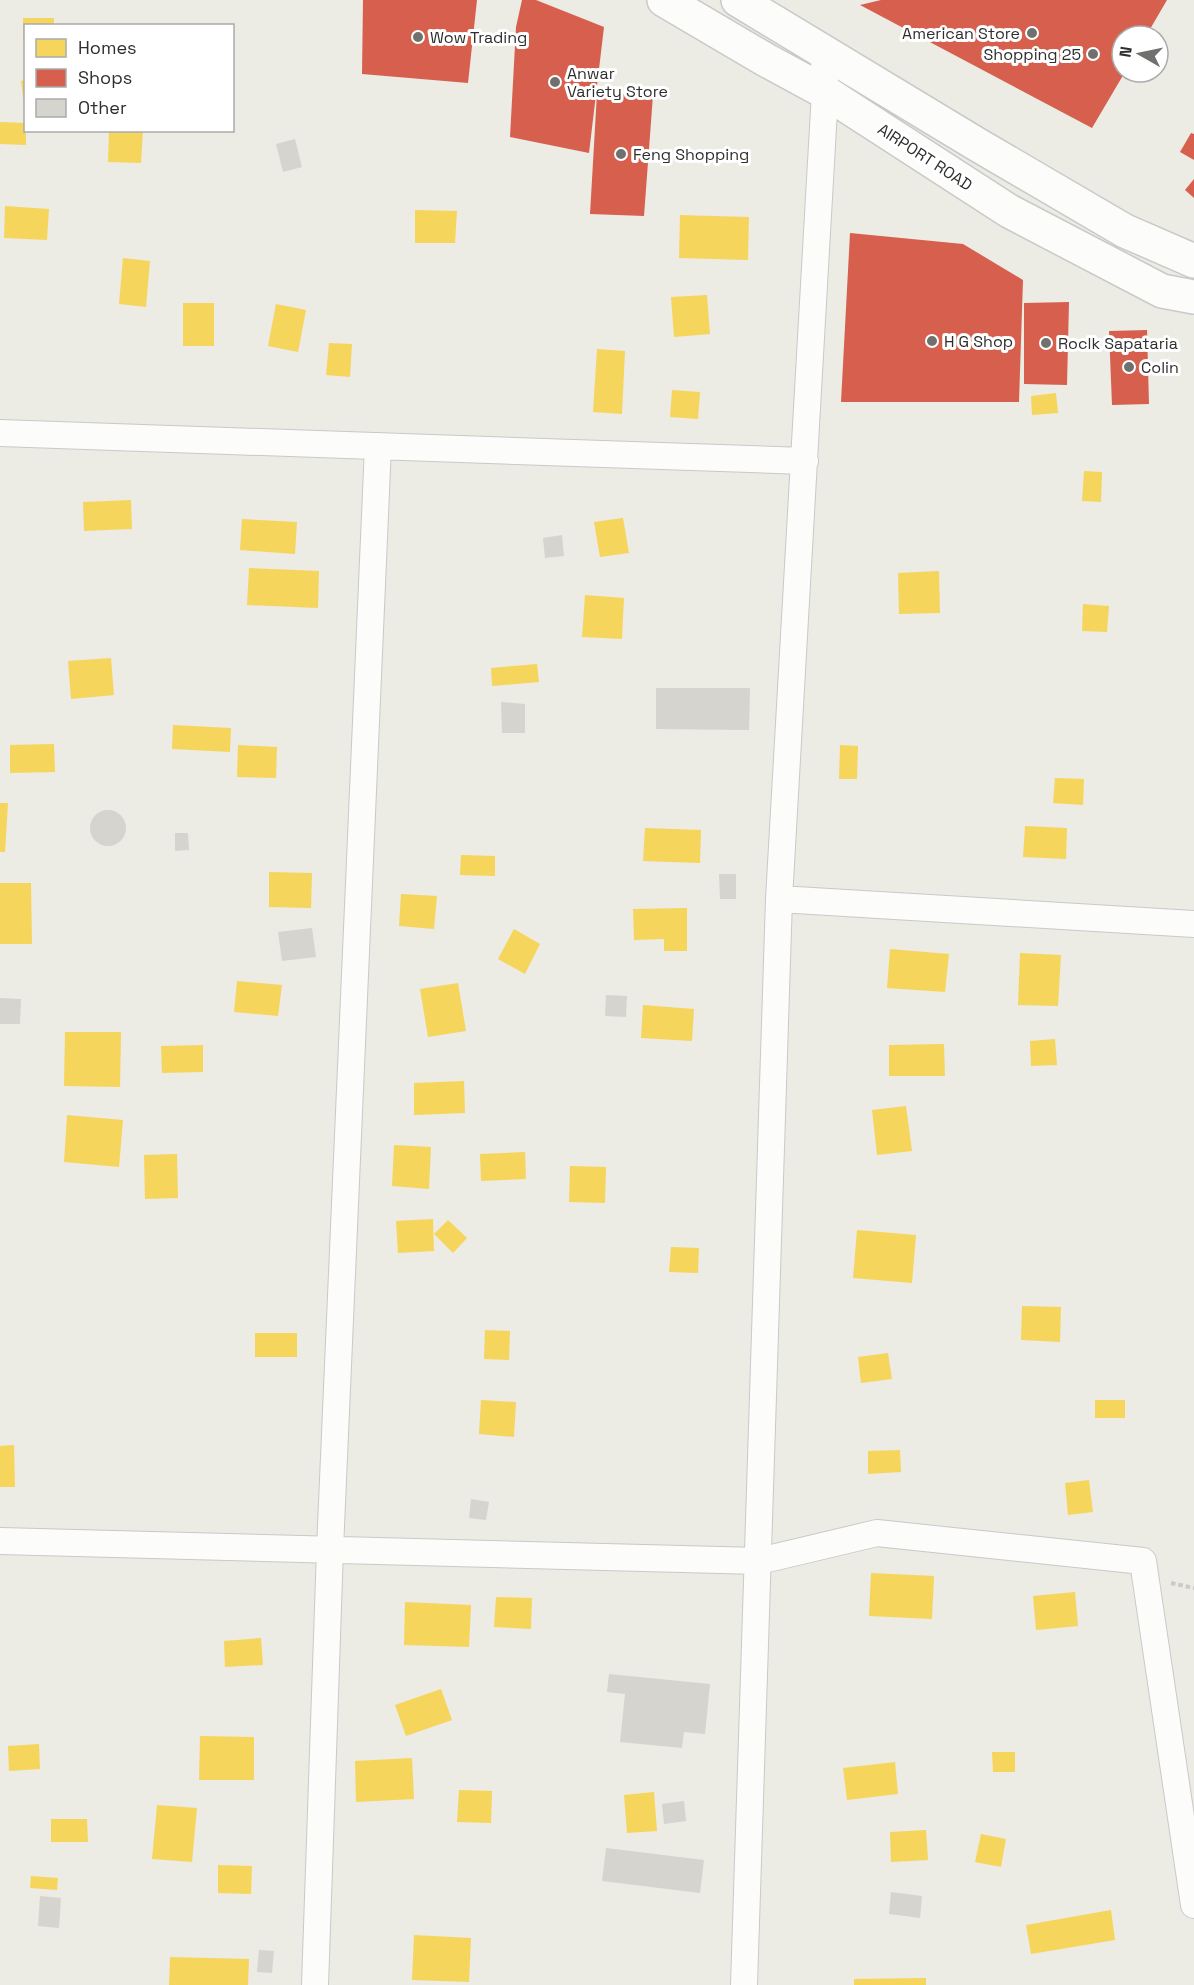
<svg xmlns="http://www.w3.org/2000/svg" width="1194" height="1985" viewBox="0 0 1194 1985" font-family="'Space Grotesk',sans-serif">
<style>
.homes{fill:#f6d55c}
.shops{fill:#d6604d}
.building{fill:#d5d4cf}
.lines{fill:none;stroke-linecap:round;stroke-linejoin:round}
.minor-casing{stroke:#cac9c9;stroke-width:28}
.tertiary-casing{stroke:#cac9c9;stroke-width:36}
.path{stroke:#cacac9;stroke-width:4;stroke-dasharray:4.5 3;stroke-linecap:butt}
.minor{stroke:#fcfcfb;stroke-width:26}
.tertiary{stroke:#fcfcfb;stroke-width:33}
.poi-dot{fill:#70706e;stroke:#fff;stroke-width:2}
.labels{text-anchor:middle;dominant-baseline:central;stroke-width:6;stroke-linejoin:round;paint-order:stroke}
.poi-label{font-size:16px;fill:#2e2e2e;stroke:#fff;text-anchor:start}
.street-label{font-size:16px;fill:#2e2e2e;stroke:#fff}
</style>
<rect width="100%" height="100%" fill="#ecebe4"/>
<path class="homes" d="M 23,18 L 54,18 L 54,26 L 26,26 L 26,40 L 23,40 Z
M 26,80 L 26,104 L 24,105 L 21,81 Z
M 0,122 L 26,123 L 26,145 L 0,144 Z
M 109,130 L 143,130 L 141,163 L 108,162 Z
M 5,206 L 49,209 L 47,240 L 4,238 Z
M 415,210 L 457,211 L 455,243 L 415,243 Z
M 680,215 L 749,217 L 748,260 L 679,258 Z
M 123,258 L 150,261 L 146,307 L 119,304 Z
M 707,295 L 710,334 L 674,337 L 671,297 Z
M 183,303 L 214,303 L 214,346 L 183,346 Z
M 276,304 L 306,310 L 298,352 L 268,346 Z
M 329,343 L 352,344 L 350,377 L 326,375 Z
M 597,349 L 625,351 L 622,414 L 593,412 Z
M 672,390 L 700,392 L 698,419 L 670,417 Z
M 1056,393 L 1058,413 L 1032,415 L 1031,396 Z
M 1084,471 L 1102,472 L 1101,502 L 1082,501 Z
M 131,500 L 132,529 L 84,531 L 83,502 Z
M 623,518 L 629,553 L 600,557 L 594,522 Z
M 242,519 L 297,522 L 295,554 L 240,550 Z
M 249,568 L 319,571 L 318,608 L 247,605 Z
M 939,571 L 940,613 L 899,614 L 898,573 Z
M 585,595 L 624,598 L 622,639 L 582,637 Z
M 1083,604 L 1109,606 L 1107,632 L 1082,631 Z
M 111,658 L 114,695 L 71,699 L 68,661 Z
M 537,664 L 539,682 L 492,686 L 491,668 Z
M 173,725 L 231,728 L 230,752 L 172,749 Z
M 54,744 L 55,772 L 10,773 L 10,745 Z
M 238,745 L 277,747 L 276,778 L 237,777 Z
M 840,745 L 858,746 L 857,779 L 839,779 Z
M 1055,778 L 1084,779 L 1083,805 L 1053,803 Z
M 0,803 L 8,803 L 5,852 L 0,852 Z
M 1025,826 L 1067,828 L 1066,859 L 1023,857 Z
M 645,828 L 701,830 L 700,863 L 643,861 Z
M 461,855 L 495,856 L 495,876 L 460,875 Z
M 269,872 L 312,873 L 311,908 L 269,907 Z
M 0,883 L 31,883 L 32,944 L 0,944 Z
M 401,894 L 437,896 L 434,929 L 399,926 Z
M 687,908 L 687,951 L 664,951 L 664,939 L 634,940 L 633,909 Z
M 514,929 L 540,944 L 525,974 L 498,959 Z
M 890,949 L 949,954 L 945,992 L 887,988 Z
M 1020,953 L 1061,955 L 1058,1006 L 1018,1005 Z
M 237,981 L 282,985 L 278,1016 L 234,1012 Z
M 458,983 L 466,1031 L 428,1037 L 420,989 Z
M 643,1005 L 694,1009 L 692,1041 L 641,1038 Z
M 65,1032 L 121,1032 L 120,1087 L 64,1086 Z
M 1055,1039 L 1057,1065 L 1031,1066 L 1030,1041 Z
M 944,1044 L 945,1076 L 889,1076 L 889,1045 Z
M 203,1045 L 203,1072 L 162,1073 L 161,1046 Z
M 464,1081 L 465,1113 L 414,1115 L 414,1083 Z
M 906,1106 L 912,1151 L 877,1155 L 872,1110 Z
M 67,1115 L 123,1120 L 119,1167 L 64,1162 Z
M 394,1145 L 431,1147 L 429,1189 L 392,1186 Z
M 525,1152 L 526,1179 L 481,1181 L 480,1154 Z
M 177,1154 L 178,1198 L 145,1199 L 144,1155 Z
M 570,1166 L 606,1167 L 605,1203 L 569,1202 Z
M 433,1219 L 434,1251 L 398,1253 L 396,1221 Z
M 448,1220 L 467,1238 L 453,1253 L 434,1234 Z
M 857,1230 L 916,1235 L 912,1283 L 853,1278 Z
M 671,1247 L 699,1248 L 698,1273 L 669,1272 Z
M 1022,1306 L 1061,1307 L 1060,1342 L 1021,1340 Z
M 485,1330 L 510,1331 L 509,1360 L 484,1359 Z
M 255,1333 L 297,1333 L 297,1357 L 255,1357 Z
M 888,1353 L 892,1379 L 861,1383 L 858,1357 Z
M 481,1400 L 516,1402 L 514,1437 L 479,1434 Z
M 1095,1400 L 1125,1400 L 1125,1418 L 1095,1418 Z
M 14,1445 L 15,1487 L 0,1487 L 0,1446 Z
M 900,1450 L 901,1472 L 868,1474 L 868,1451 Z
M 1089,1480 L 1093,1512 L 1068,1515 L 1065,1483 Z
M 871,1573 L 934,1576 L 932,1619 L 869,1616 Z
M 1075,1592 L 1078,1626 L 1036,1630 L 1033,1596 Z
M 496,1597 L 532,1598 L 531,1629 L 494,1627 Z
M 405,1602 L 471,1605 L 469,1647 L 404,1645 Z
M 261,1638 L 263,1665 L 225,1667 L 224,1641 Z
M 441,1689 L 452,1720 L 406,1736 L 395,1705 Z
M 200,1736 L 254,1737 L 254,1780 L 199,1780 Z
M 39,1744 L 40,1769 L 9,1771 L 8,1746 Z
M 992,1752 L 1015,1752 L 1015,1772 L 993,1772 Z
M 412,1758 L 414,1799 L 356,1802 L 355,1761 Z
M 895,1762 L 898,1794 L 847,1800 L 843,1768 Z
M 459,1790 L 492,1791 L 491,1823 L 457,1822 Z
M 654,1792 L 657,1831 L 627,1833 L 624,1795 Z
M 157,1805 L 197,1808 L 192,1862 L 152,1859 Z
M 51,1819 L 87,1819 L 88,1842 L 51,1842 Z
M 926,1830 L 928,1860 L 891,1862 L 890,1832 Z
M 981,1834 L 1006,1839 L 1001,1867 L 975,1862 Z
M 218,1865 L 252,1866 L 251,1894 L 218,1893 Z
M 31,1876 L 58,1878 L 57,1890 L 30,1888 Z
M 1111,1910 L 1115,1940 L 1031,1954 L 1026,1925 Z
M 414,1935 L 471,1938 L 469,1982 L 412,1980 Z
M 170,1957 L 249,1959 L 248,1985 L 169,1985 Z
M 926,1978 L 926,1985 L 854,1985 L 854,1979 Z"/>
<path class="shops" d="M 363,0 L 477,0 L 468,83 L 362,74 Z
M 522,0 L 536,0 L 604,27 L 589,153 L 510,137 L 516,27 Z
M 881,0 L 1167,0 L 1146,36 L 1122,36 L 1122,72 L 1125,72 L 1092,128 L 860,5 Z
M 597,93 L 653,95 L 644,216 L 590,214 Z
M 1191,133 L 1194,134 L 1194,160 L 1180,152 Z
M 1194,179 L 1194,198 L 1185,190 Z
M 850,233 L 963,244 L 1023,280 L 1019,402 L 841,402 Z
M 1069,302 L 1067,385 L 1024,384 L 1024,303 Z
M 1147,330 L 1149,404 L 1112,405 L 1109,331 Z"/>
<path class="building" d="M 295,139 L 302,167 L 283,172 L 276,144 Z
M 562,535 L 564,556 L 545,558 L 543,538 Z
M 656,688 L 750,688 L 749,730 L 656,729 Z
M 501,702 L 525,704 L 525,733 L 502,733 Z
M90 828a18 18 0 1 1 36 0a18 18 0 1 1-36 0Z
M 175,833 L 188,833 L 189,850 L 175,851 Z
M 719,874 L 736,874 L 736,899 L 720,899 Z
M 312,928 L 316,957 L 282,961 L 278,932 Z
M 606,995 L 627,996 L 626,1017 L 605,1016 Z
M 0,998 L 21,999 L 20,1024 L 0,1024 Z
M 471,1499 L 489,1502 L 486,1520 L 469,1518 Z
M 609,1674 L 710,1684 L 705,1734 L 684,1732 L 682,1748 L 620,1742 L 625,1694 L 607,1692 Z
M 684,1801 L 686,1821 L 664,1824 L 662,1804 Z
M 606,1848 L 704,1860 L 700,1893 L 602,1881 Z
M 891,1892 L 922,1896 L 920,1918 L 889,1914 Z
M 40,1896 L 61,1898 L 59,1928 L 38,1926 Z
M 259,1950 L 274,1951 L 272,1973 L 257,1972 Z"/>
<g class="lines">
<defs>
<path id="minor" d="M 0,433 L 805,461
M 779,899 L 1194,924
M 0,1541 L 759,1561 L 877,1533 L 1143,1561 L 1194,1905
M 315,1985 L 330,1549 L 378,446
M 744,1985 L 779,899 L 825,92 L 824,52"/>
<path id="tertiary" d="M 664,0 L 766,60 L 825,92 L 1009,211 L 1162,291 L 1194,297
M 738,0 L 978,145 L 1125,231 L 1194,261"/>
</defs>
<use href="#minor" class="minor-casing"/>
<use href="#tertiary" class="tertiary-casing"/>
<path class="path" d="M 1171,1583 L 1194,1588"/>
<use href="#minor" class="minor"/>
<use href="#tertiary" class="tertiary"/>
</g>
<g class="poi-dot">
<circle cx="1032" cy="33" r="6"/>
<circle cx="418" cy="37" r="6"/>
<circle cx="1093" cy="54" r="6"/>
<circle cx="555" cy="82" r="6"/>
<circle cx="621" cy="154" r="6"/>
<circle cx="932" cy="341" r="6"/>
<circle cx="1046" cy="343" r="6"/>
<circle cx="1129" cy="367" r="6"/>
</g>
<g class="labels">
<g class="poi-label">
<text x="1020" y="33" text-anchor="end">American Store</text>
<text x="430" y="37">Wow Trading</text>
<text x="1081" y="54" text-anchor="end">Shopping 25</text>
<text x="567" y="73">Anwar<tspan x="567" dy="18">Variety Store</tspan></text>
<text x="633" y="154">Feng Shopping</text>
<text x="944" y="341">H G Shop</text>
<text x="1058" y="343">Roclk Sapataria</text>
<text x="1141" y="367">Colin</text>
</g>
<g class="street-label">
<text transform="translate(925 157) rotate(33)">AIRPORT ROAD</text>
</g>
</g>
<rect x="24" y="24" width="210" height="108" fill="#ffffff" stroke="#ababab" stroke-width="1.5"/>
<rect x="36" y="39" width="30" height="18" fill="#f6d55c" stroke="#ababab" stroke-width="1.5"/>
<text x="78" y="54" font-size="18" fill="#2e2e2e">Homes</text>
<rect x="36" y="69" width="30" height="18" fill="#d6604d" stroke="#ababab" stroke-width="1.5"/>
<text x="78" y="84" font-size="18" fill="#2e2e2e">Shops</text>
<rect x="36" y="99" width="30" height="18" fill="#d5d4cf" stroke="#ababab" stroke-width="1.5"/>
<text x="78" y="114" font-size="18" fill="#2e2e2e">Other</text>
<g transform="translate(1140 54) rotate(279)"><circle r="28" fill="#ffffff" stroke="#ababab" stroke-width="1.5"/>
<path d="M0-4.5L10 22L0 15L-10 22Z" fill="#70706e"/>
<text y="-9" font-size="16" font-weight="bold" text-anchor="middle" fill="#2e2e2e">N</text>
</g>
</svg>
